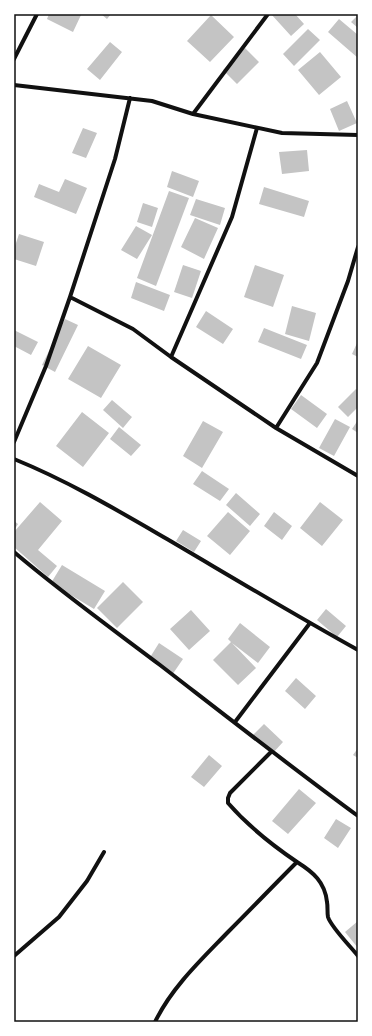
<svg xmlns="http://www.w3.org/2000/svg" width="372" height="1036" viewBox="0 0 372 1036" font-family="'Alegreya Sans',sans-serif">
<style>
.building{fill:#c4c4c4}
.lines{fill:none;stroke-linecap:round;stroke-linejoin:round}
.minor{stroke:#111;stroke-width:4}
.neatline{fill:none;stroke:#111;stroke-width:1.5}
</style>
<rect width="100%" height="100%" fill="#fff"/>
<path class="building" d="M 49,14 L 79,14 L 81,15 L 73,32 L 47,19 Z
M 101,14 L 111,14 L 107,19 Z
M 271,14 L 295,14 L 304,24 L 291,36 Z
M 211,15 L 234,37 L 210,62 L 187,41 Z
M 358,15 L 358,28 L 351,22 Z
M 339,19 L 358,35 L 358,58 L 328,32 Z
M 308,29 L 320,40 L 294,66 L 283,54 Z
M 110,42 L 122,52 L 100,80 L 87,69 Z
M 245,48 L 259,62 L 237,84 L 223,70 Z
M 320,52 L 341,77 L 319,95 L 298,70 Z
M 347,101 L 357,123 L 339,131 L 330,109 Z
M 83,128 L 97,133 L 86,158 L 72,153 Z
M 307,150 L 309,171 L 282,174 L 279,152 Z
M 172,171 L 199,181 L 193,197 L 167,187 Z
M 65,179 L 87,188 L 76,214 L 34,197 L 39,184 L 59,192 Z
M 264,187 L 309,201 L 304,217 L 259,204 Z
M 169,191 L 189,198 L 156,286 L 137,278 Z
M 196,199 L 225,208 L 220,225 L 190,215 Z
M 143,203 L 158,208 L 152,227 L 137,222 Z
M 195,218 L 218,228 L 204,259 L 181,247 Z
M 136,226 L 152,235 L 137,259 L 121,250 Z
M 19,234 L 44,242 L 36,266 L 14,259 L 14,249 Z
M 183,265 L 201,271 L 192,298 L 174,292 Z
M 255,265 L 284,275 L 273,307 L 244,297 Z
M 136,282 L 170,295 L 164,311 L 131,298 Z
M 292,306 L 316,313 L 309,341 L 285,334 Z
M 206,311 L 233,329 L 223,344 L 196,327 Z
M 65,319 L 78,325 L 55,372 L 42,365 Z
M 264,328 L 307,345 L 301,359 L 258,342 Z
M 14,330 L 38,342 L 31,355 L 14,346 Z
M 358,341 L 358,357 L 352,354 Z
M 88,346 L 121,365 L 101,398 L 68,379 Z
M 356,389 L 358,391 L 358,407 L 348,417 L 338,407 Z
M 301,395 L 327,414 L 317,428 L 291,409 Z
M 112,400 L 132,417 L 123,428 L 103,410 Z
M 82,412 L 109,433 L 83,467 L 56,446 Z
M 335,419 L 350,427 L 334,456 L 319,448 Z
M 358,420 L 358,433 L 352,429 Z
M 203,421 L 223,432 L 202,468 L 183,456 Z
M 119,427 L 141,445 L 131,456 L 110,439 Z
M 202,471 L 229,489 L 220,501 L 193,484 Z
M 236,493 L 260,514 L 250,526 L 226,505 Z
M 40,502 L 62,521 L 38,550 L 57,566 L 48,577 L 14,547 L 14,532 Z
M 320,502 L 343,520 L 322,546 L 300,528 Z
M 228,512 L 250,531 L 230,555 L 207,536 Z
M 274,512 L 292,526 L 282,540 L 264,526 Z
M 14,521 L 18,524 L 14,530 Z
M 183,530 L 201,541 L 194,552 L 176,541 Z
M 62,565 L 105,591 L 94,609 L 51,583 Z
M 123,582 L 143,602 L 117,628 L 97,608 Z
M 326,609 L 346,626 L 337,637 L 317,620 Z
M 191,610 L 210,631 L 189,650 L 170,629 Z
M 240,623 L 270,647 L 258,663 L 232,643 L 256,668 L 238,685 L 213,660 L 231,642 L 228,639 Z
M 159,643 L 183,659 L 172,675 L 149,659 Z
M 296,678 L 316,696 L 305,709 L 285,691 Z
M 264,724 L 283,742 L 272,754 L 252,736 Z
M 358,748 L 358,758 L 353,755 Z
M 209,755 L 222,766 L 204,787 L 191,777 Z
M 299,789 L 316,803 L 288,834 L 272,821 Z
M 336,819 L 351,828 L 338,848 L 324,838 Z
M 358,921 L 358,948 L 345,932 Z"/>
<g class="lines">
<path class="minor" d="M 14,59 L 37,14
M 14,85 L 152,101 L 193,114 L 282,133 L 358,135
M 193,114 L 268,14
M 70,297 L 133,329 L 171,357 L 276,428 L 358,476
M 171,357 L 232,217 L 257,128
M 276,428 L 317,363 L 348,281 L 358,247
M 14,442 L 46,366 L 70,297 L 115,159 L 130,98
M 14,459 C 68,481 117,510 167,539 C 230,576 293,614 358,650
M 14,552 C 61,592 111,628 160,665 C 226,716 291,767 358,816
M 235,722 L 310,623
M 297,862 C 313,872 325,882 327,902 C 328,907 327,912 328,917 C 331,927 351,947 358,956
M 14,956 L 59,917 L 87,881 L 104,852
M 155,1022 C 172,987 201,960 228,932 C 251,909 274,885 297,862 C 272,845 248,826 228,803 L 228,798 L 230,793 L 271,752"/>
</g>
<rect width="372" height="1036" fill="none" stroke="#ffffff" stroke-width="30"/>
<rect x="15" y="15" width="342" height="1006" class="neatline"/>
</svg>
